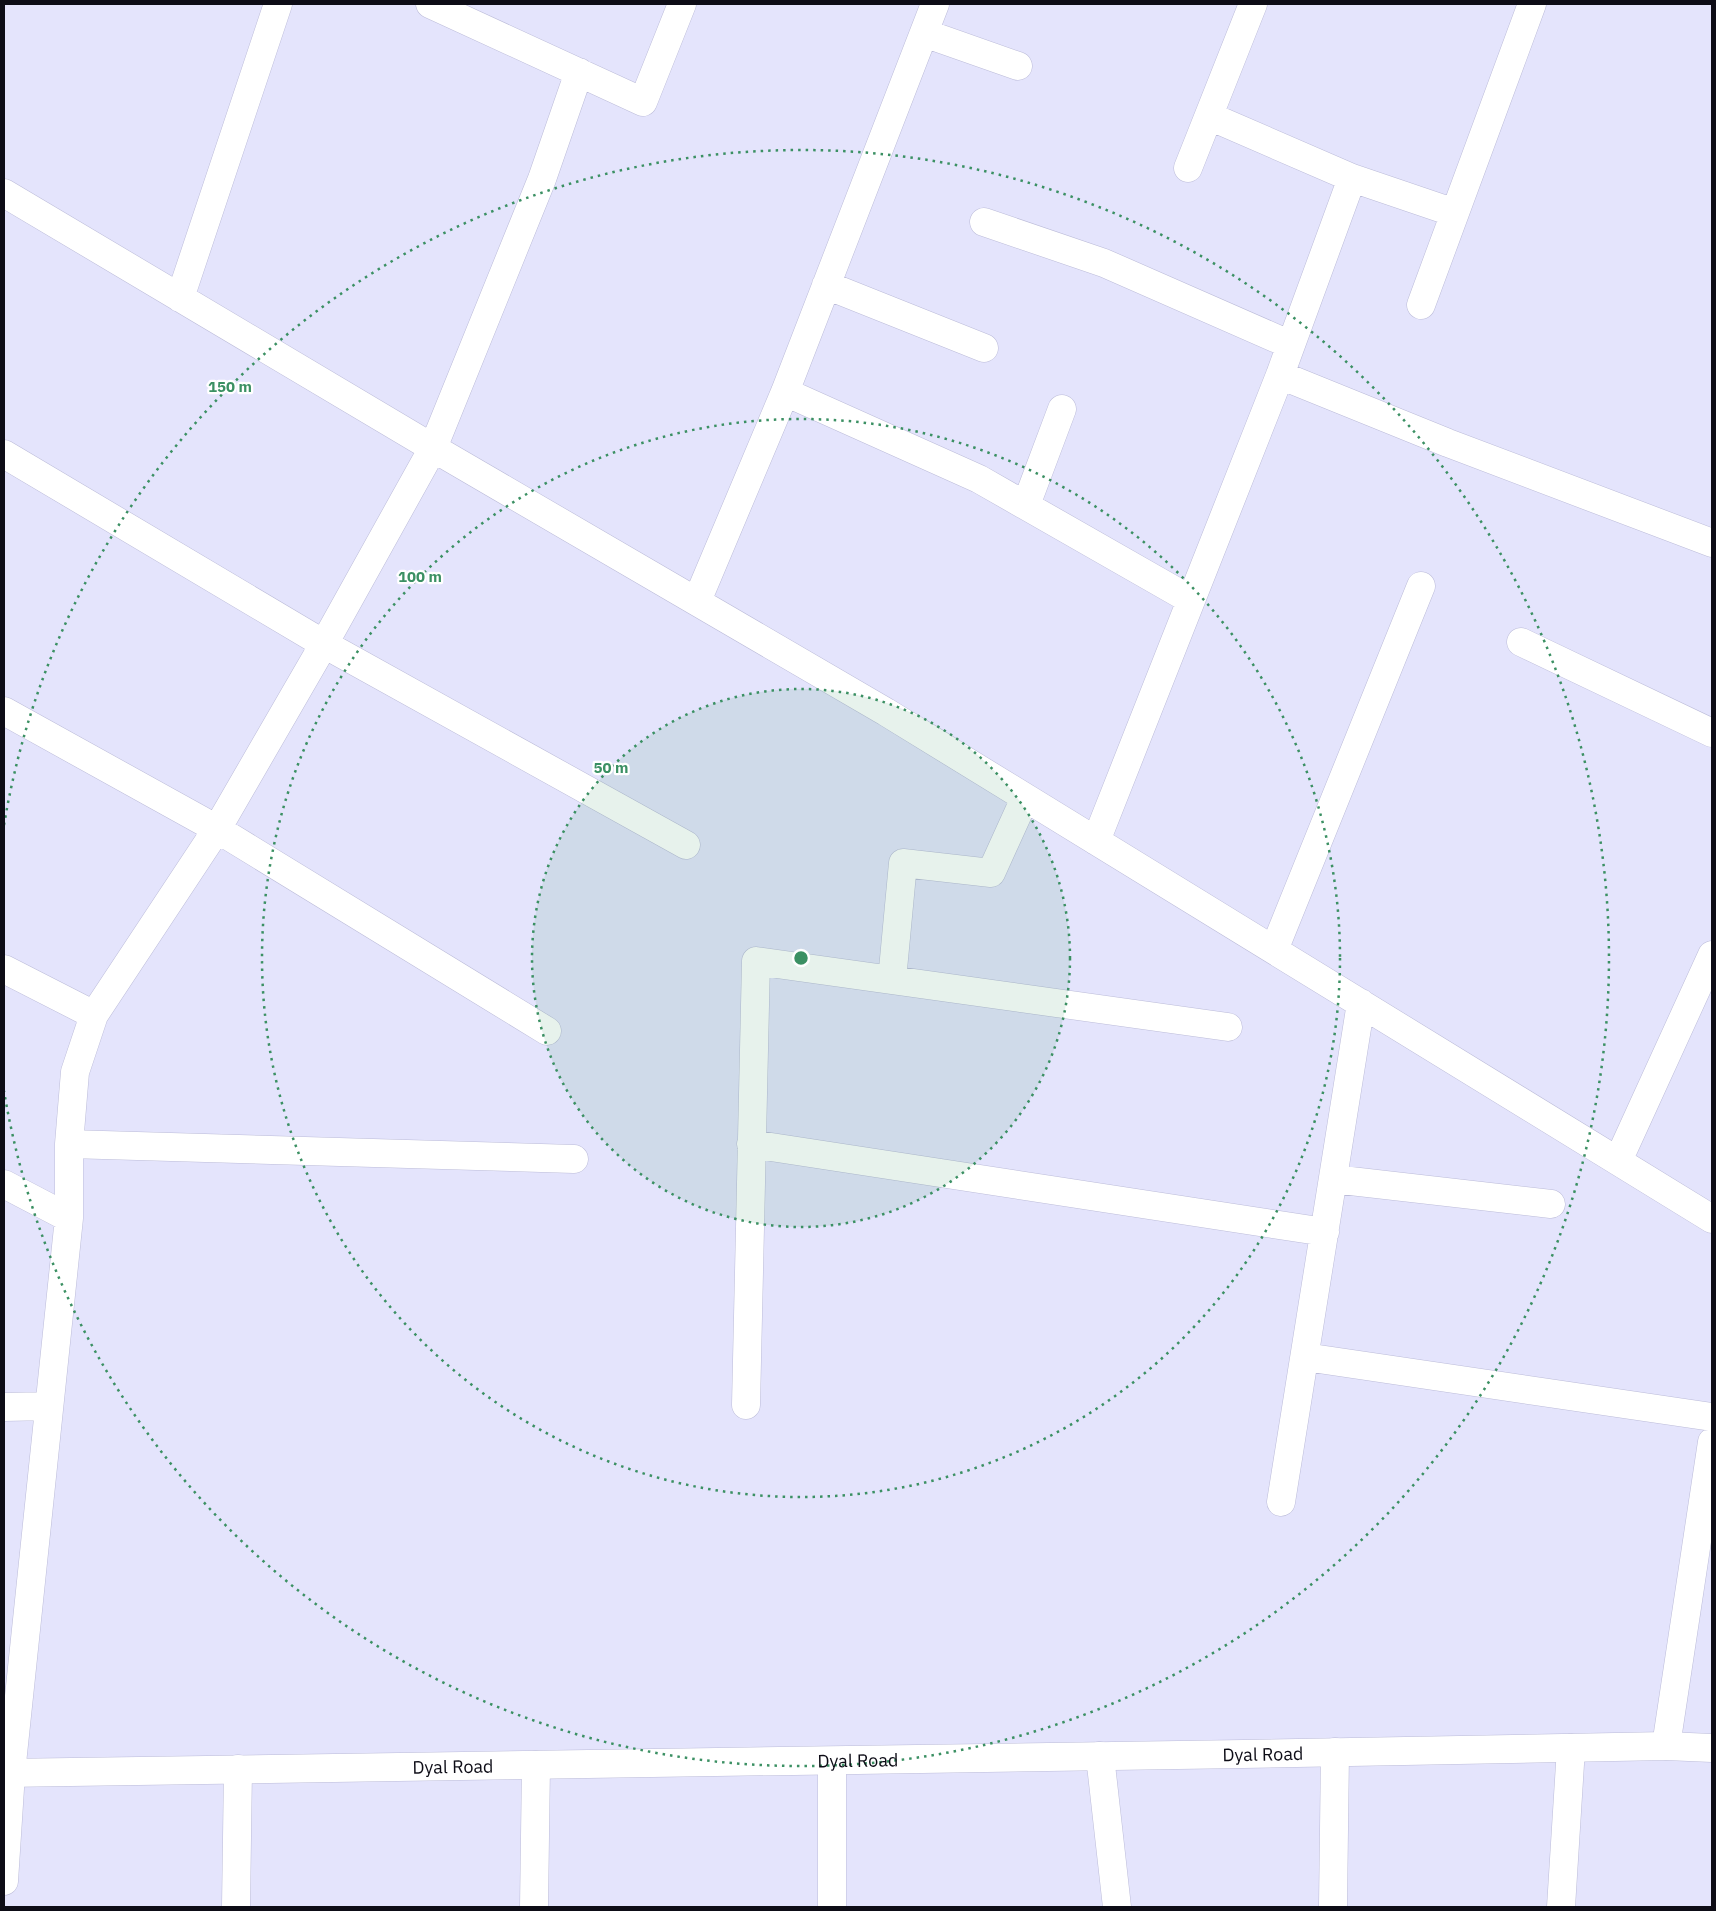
<svg xmlns="http://www.w3.org/2000/svg" width="1716" height="1911" viewBox="0 0 1716 1911" font-family="'IBM Plex Sans',sans-serif">
<style>
.lines{fill:none;stroke-linecap:round;stroke-linejoin:round}
.minor-casing{stroke:#bcbcd9;stroke-width:29}
.tertiary-casing{stroke:#bcbcd9;stroke-width:29}
.minor{stroke:#fff;stroke-width:28}
.tertiary{stroke:#fff;stroke-width:28}
.ring{fill:none;stroke:#3b9063;stroke-width:2.5;stroke-dasharray:2.5 5}
.labels{text-anchor:middle;dominant-baseline:central;stroke-width:4.5;stroke-linejoin:round;paint-order:stroke}
.street-label{font-size:18px;fill:#0d0c16;stroke:#fff}
.centre{fill:#3b9063;stroke:#fff;stroke-width:2.5}
.ring-label{font-size:15px;text-anchor:middle;font-weight:bold;fill:#3b9063;stroke:#fff;stroke-width:4.5;stroke-linejoin:round;paint-order:stroke}
</style>
<rect width="100%" height="100%" fill="#e4e4fc"/>
<g class="lines">
<defs>
<path id="minor" d="M 430,4 L 643,102 L 682,4
M 924,33 L 1018,66
M 579,72 L 542,179 L 433,448 L 886,712 L 1712,1219
M 1209,116 L 1352,178 L 1455,213
M 1188,168 L 1253,4
M 4,193 L 433,448 L 324,644 L 4,454
M 984,222 L 1104,263 L 1291,345
M 826,285 L 984,348
M 180,298 L 278,4
M 1421,305 L 1532,4
M 1280,375 L 1448,443 L 1712,543
M 785,392 L 979,479 L 1191,600
M 1026,505 L 1062,409
M 697,601 L 785,392 L 935,4
M 1521,642 L 1712,733
M 4,711 L 217,829 L 324,644 L 686,845
M 1096,841 L 1280,375 L 1352,178
M 1274,950 L 1421,586
M 4,969 L 94,1015
M 892,980 L 903,863 L 991,873 L 1025,798
M 69,1144 L 574,1159
M 751,1144 L 1325,1232
M 1618,1161 L 1712,955
M 1333,1179 L 1551,1204
M 4,1184 L 69,1218
M 1305,1357 L 1712,1417
M 746,1405 L 756,961 L 1228,1027
M 4,1407 L 49,1406
M 1281,1502 L 1361,1003
M 1666,1746 L 1712,1442
M 1100,1756 L 1117,1907
M 832,1761 L 832,1907
M 4,1881 L 11,1773 L 69,1218 L 69,1144 L 75,1072 L 94,1015 L 217,829 L 547,1031
M 236,1907 L 238,1769
M 534,1907 L 536,1765
M 1333,1907 L 1335,1752
M 1561,1907 L 1571,1748"/>
<g id="tertiary">
<path id="s1" d="M 4,1773 L 1243,1754 L 1666,1746 L 1712,1748"/>
</g>
</defs>
<use href="#minor" class="minor-casing"/>
<use href="#tertiary" class="tertiary-casing"/>
<use href="#minor" class="minor"/>
<use href="#tertiary" class="tertiary"/>
</g>
<circle cx="801" cy="958" r="269" fill="#3b9063" fill-opacity=".12"/>
<g class="ring">
<circle cx="801" cy="958" r="269"/>
<circle cx="801" cy="958" r="539"/>
<path d="M4 825A808 808 0 1 1 4 1091"/>
</g>
<g class="labels">
<g class="street-label">
<text stroke="none"><textPath href="#s1" startOffset="1259">Dyal Road</textPath></text>
<text stroke="none"><textPath href="#s1" startOffset="854">Dyal Road</textPath></text>
<text stroke="none"><textPath href="#s1" startOffset="449">Dyal Road</textPath></text>
</g>
</g>
<circle cx="801" cy="958" r="8" class="centre"/>
<g class="ring-label">
<text x="230" y="392">150 m</text>
<text x="420" y="582">100 m</text>
<text x="611" y="773">50 m</text>
</g>
<rect width="1716" height="1911" fill="none" stroke="#0d0c16" stroke-width="10"/>
</svg>
